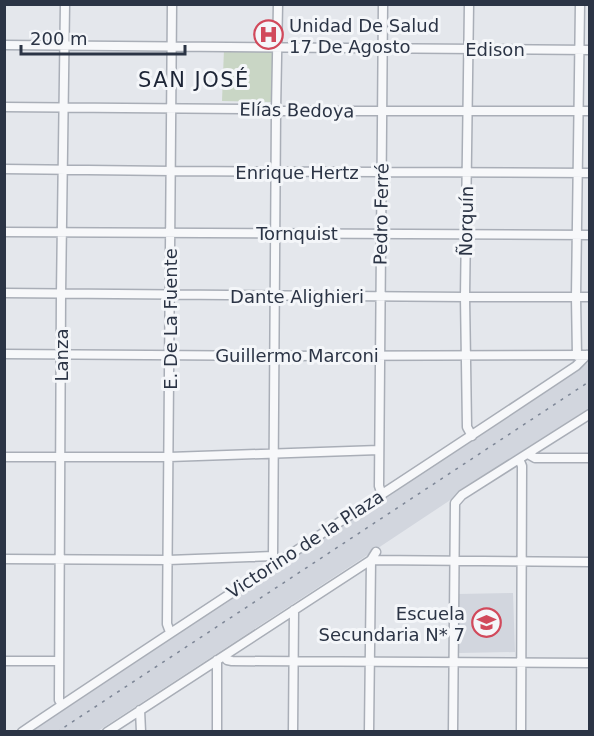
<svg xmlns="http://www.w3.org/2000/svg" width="594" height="736" viewBox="0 0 594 736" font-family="'DejaVu Sans',sans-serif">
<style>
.built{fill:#d2d6de}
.green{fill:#c9d6c5}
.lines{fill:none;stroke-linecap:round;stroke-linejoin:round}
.minor-casing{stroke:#a9aeb7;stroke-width:11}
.minor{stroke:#f7f8fa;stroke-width:8}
.rail{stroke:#7d8696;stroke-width:1.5;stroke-dasharray:3 6;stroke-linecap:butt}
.labels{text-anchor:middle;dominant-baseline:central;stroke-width:6;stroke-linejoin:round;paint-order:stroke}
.poi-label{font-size:18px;fill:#2b3445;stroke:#f4f6f9;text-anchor:start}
.street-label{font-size:18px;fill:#2b3445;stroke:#f4f6f9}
.quarter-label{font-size:21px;letter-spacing:1.5px;fill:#1d2536;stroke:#f4f6f9}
</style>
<rect width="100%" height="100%" fill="#e4e7ec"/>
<path class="built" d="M 589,362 L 589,408 L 360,560 L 98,731 L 29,732 Z
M 513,593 L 515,652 L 459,653 L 458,594 Z"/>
<path class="green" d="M 224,49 L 275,50 L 273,102 L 222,101 Z"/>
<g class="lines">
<defs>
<path id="minor" d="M 469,4 L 465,297 L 467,427 L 472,436
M 4,45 L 590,50
M 4,107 L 244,109 L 276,111 L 590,111
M 4,169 L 171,171 L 590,173
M 4,232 L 590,235
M 4,293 L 465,297 L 590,297
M 4,354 L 275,356 L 589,355
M 577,356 L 576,297 L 580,4
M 528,454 L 535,458 L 590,458
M 4,457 L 169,457 L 379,450
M 519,459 L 522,466 L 521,732
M 382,495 L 379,486 L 383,4
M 4,559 L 168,560 L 273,556
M 371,560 L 590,562
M 276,564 L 273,556 L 276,111 L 278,4
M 170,632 L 167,624 L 172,4
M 224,656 L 227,660 L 232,661 L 590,663
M 4,661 L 59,661
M 62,705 L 59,700 L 61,294 L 65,4
M 140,710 L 141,732
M 22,732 C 206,608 392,489 576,366 L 587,355
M 107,732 L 371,560 L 376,552
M 217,732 L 217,660
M 293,732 L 294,610
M 369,732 L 371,560
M 453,732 L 455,503 L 462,495 L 590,414"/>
</defs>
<use href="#minor" class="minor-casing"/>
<use href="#minor" class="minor"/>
<path class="rail" d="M 57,732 L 590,381"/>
</g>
<defs>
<symbol id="hospital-ring" viewBox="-11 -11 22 22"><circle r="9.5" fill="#f4f6f9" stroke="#d1495b" stroke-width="1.5"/><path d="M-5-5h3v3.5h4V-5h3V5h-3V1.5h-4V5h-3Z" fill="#d1495b"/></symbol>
<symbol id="school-ring" viewBox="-11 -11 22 22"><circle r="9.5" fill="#f4f6f9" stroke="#d1495b" stroke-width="1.5"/><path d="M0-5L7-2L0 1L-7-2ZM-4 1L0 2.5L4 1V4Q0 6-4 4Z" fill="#d1495b"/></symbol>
</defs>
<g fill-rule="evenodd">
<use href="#hospital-ring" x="252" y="18" width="33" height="33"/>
<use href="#school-ring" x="470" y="606" width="33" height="33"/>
</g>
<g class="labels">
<g class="poi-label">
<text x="289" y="25">Unidad De Salud<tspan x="289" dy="21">17 De Agosto</tspan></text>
<text x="465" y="613" text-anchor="end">Escuela<tspan x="465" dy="21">Secundaria N* 7</tspan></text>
</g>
<g class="street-label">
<text x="495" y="49">Edison</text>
<text transform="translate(297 110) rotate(1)">Elías Bedoya</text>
<text x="297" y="172">Enrique Hertz</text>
<text transform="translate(381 214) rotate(-89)">Pedro Ferré</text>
<text transform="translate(466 221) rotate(-89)">Ñorquín</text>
<text x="297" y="233">Tornquist</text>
<text x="297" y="296">Dante Alighieri</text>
<text transform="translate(170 319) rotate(-90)">E. De La Fuente</text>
<text transform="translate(61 355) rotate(-90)">Lanza</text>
<text x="297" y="355">Guillermo Marconi</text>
<text transform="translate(305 544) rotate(-33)">Victorino de la Plaza</text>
</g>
<g class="quarter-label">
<text x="194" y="80">SAN JOSÉ</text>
</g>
</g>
<rect width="594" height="736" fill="none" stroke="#2b3445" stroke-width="12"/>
<path d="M21 45v9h164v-9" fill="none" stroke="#2b3445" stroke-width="3"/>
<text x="30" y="45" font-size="18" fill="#2b3445" stroke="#f4f6f9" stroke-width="4.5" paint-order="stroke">200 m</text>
</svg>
